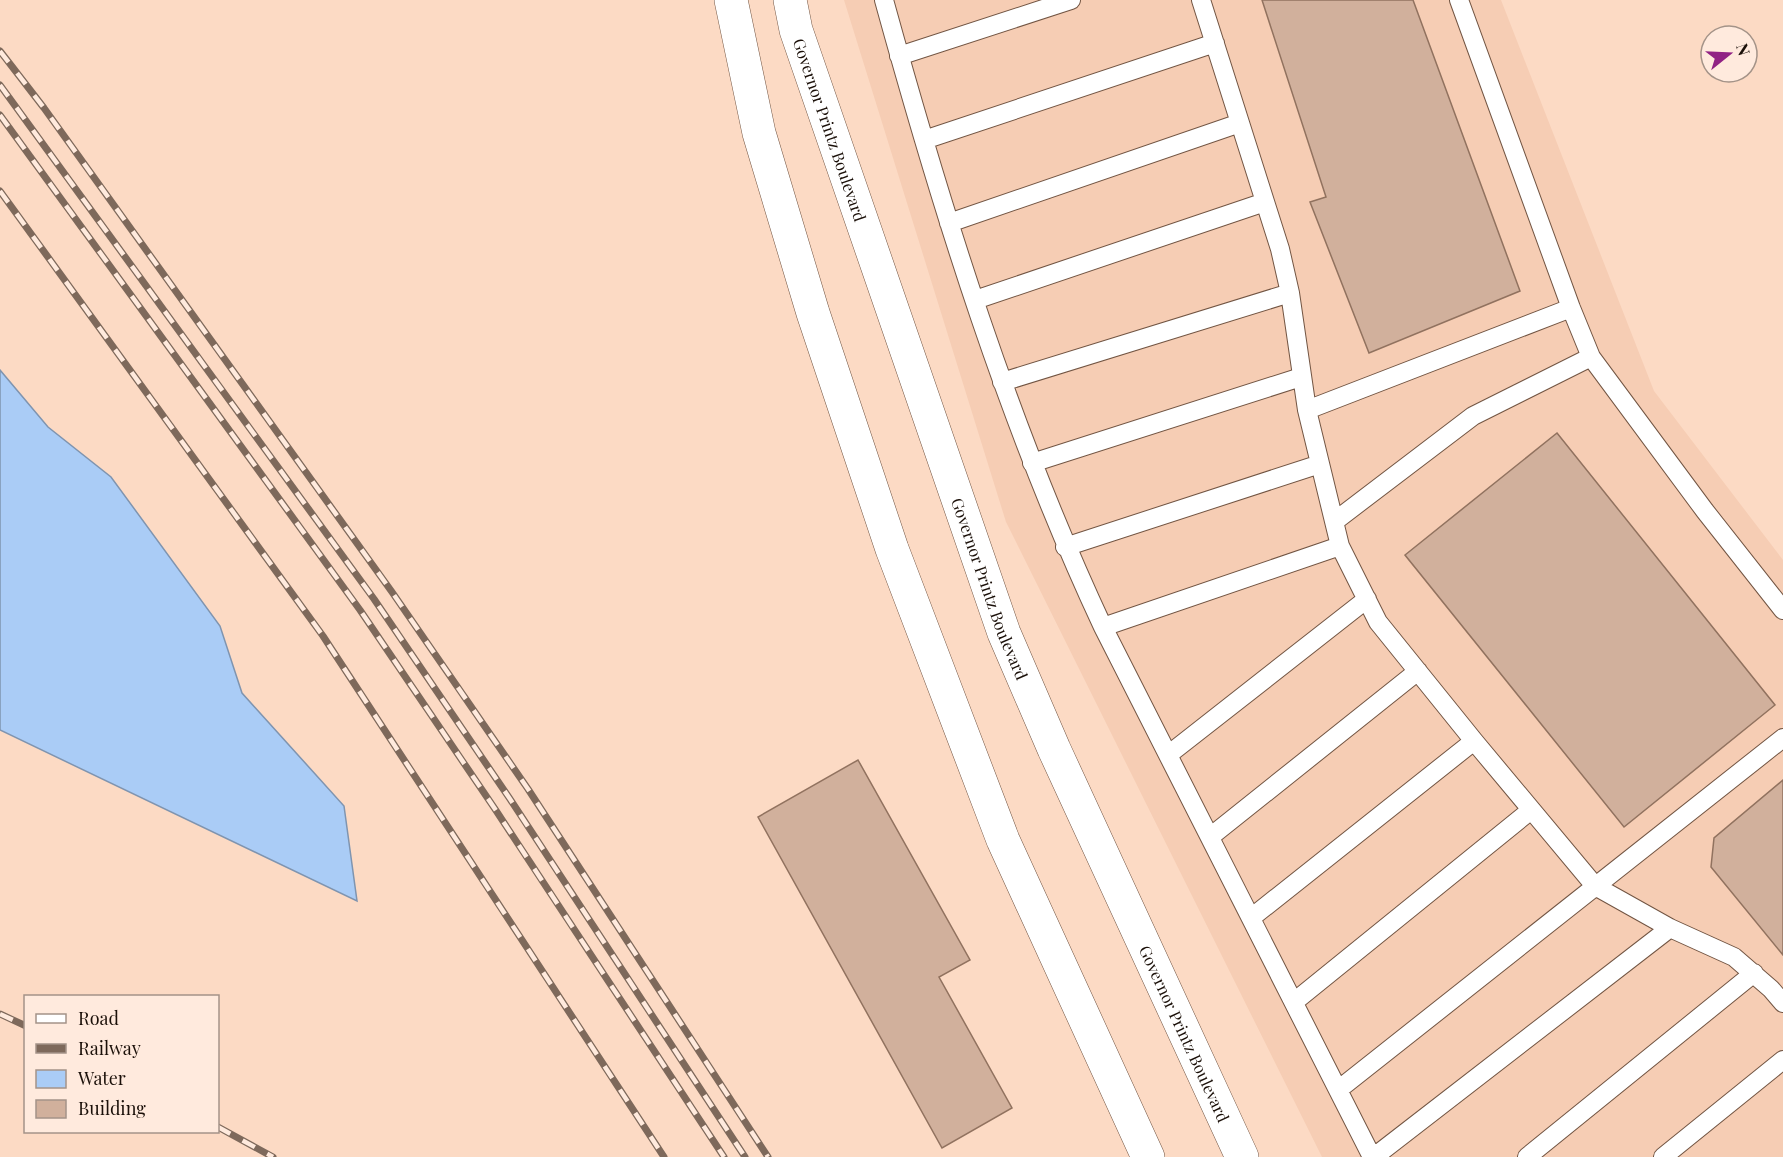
<svg xmlns="http://www.w3.org/2000/svg" width="1783" height="1157" viewBox="0 0 1783 1157" font-family="'Playfair Display',serif">
<style>
.built{fill:#f6cdb4}
.water{fill:#aaccf6;stroke:#7f94af;stroke-width:1.5}
.building{fill:#d1b09c;stroke:#91725f;stroke-width:1.5}
.lines{fill:none;stroke-linecap:round;stroke-linejoin:round}
.service-casing{stroke:#725543;stroke-width:20}
.primary-casing{stroke:#725543;stroke-width:34}
.service{stroke:#fff;stroke-width:18}
.primary{stroke:#fff;stroke-width:33}
.rail-casing{stroke:#7e695b;stroke-width:7}
.rail{stroke:#ffeadd;stroke-width:4.5;stroke-dasharray:14;stroke-linecap:butt}
.labels{text-anchor:middle;dominant-baseline:central;stroke-width:6;stroke-linejoin:round;paint-order:stroke}
.street-label{font-size:16px;fill:#1b1009;stroke:#ffeadd}
</style>
<rect width="100%" height="100%" fill="#fcdac4"/>
<path class="built" d="M 844,0 L 1501,0 L 1654,391 L 1783,560 L 1783,1157 L 1322,1157 L 1006,522 Z"/>
<path class="water" d="M 0,370 L 48,427 L 111,477 L 220,626 L 242,693 L 344,806 L 357,901 L 0,730 Z"/>
<path class="building" d="M 1262,0 L 1413,0 L 1520,291 L 1369,353 L 1310,202 L 1326,197 Z
M 1557,433 L 1775,705 L 1624,827 L 1405,555 Z
M 858,760 L 970,960 L 939,977 L 1012,1108 L 942,1148 L 758,817 Z
M 1783,780 L 1783,955 L 1711,867 L 1714,838 Z"/>
<g class="lines">
<defs>
<path id="service" d="M 884,0 C 943,214 1009,426 1103,627 L 1372,1157
M 1201,0 L 1280,249 L 1290,293 L 1307,410 L 1340,546 L 1378,622 L 1474,741 L 1595,886 L 1670,928 L 1734,957 L 1771,989 L 1783,1003
M 1459,0 L 1571,308 L 1591,357 L 1705,511 L 1783,610
M 899,56 L 1071,0
M 924,140 L 1215,43
M 949,223 L 1240,123
M 975,300 L 1265,202
M 1002,382 L 1290,293
M 1307,410 L 1571,308
M 1032,463 L 1301,377
M 1335,521 L 1473,416 L 1591,357
M 1065,547 L 1320,464
M 1103,627 L 1340,546
M 1168,755 L 1367,599
M 1210,837 L 1418,671
M 1251,918 L 1474,741
M 1294,1002 L 1531,810
M 1338,1090 L 1783,738
M 1374,1157 L 1670,928
M 1527,1157 L 1754,973
M 1663,1157 L 1783,1060"/>
<g id="primary">
<path d="M 731,0 L 759,133 L 813,313 L 892,549 L 1003,840 L 1148,1157"/>
<path id="s1" d="M 790,0 L 796,30 L 1004,633 L 1054,749 L 1242,1157"/>
</g>
</defs>
<use href="#service" class="service-casing"/>
<use href="#primary" class="primary-casing"/>
<use href="#service" class="service"/>
<use href="#primary" class="primary"/>
<defs>
<path id="rail" d="M 0,51 L 44,108 L 392,592 L 528,789 L 768,1157
M 0,85 L 374,599 L 510,799 L 745,1157
M 0,115 L 360,610 L 495,809 L 724,1157
M 0,191 L 323,636 L 664,1157
M 0,1014 L 26,1026
M 218,1127 L 273,1157"/>
</defs>
<use href="#rail" class="rail-casing"/>
<use href="#rail" class="rail"/>
</g>
<g class="labels">
<g class="street-label">
<text stroke="none"><textPath href="#s1" startOffset="136">Governor Printz Boulevard</textPath></text>
<text stroke="none"><textPath href="#s1" startOffset="622">Governor Printz Boulevard</textPath></text>
<text stroke="none"><textPath href="#s1" startOffset="1108">Governor Printz Boulevard</textPath></text>
</g>
</g>
<rect x="24" y="995" width="195" height="138" fill="#ffeadd" stroke="#a49388" stroke-width="1.5"/>
<rect x="36" y="1014" width="30" height="9" fill="#ffffff" stroke="#a49388" stroke-width="1.5"/>
<text x="78" y="1025" font-size="18" fill="#1b1009">Road</text>
<rect x="36" y="1044" width="30" height="9" fill="#7e695b" stroke="#a49388" stroke-width="1.5"/>
<text x="78" y="1055" font-size="18" fill="#1b1009">Railway</text>
<rect x="36" y="1070" width="30" height="18" fill="#aaccf6" stroke="#a49388" stroke-width="1.5"/>
<text x="78" y="1085" font-size="18" fill="#1b1009">Water</text>
<rect x="36" y="1100" width="30" height="18" fill="#d1b09c" stroke="#a49388" stroke-width="1.5"/>
<text x="78" y="1115" font-size="18" fill="#1b1009">Building</text>
<g transform="translate(1729 54) rotate(72)"><circle r="28" fill="#ffeadd" stroke="#a49388" stroke-width="1.5"/>
<path d="M0-4.5L10 22L0 15L-10 22Z" fill="#912284"/>
<text y="-9" font-size="16" font-weight="bold" text-anchor="middle" fill="#1b1009">N</text>
</g>
</svg>
